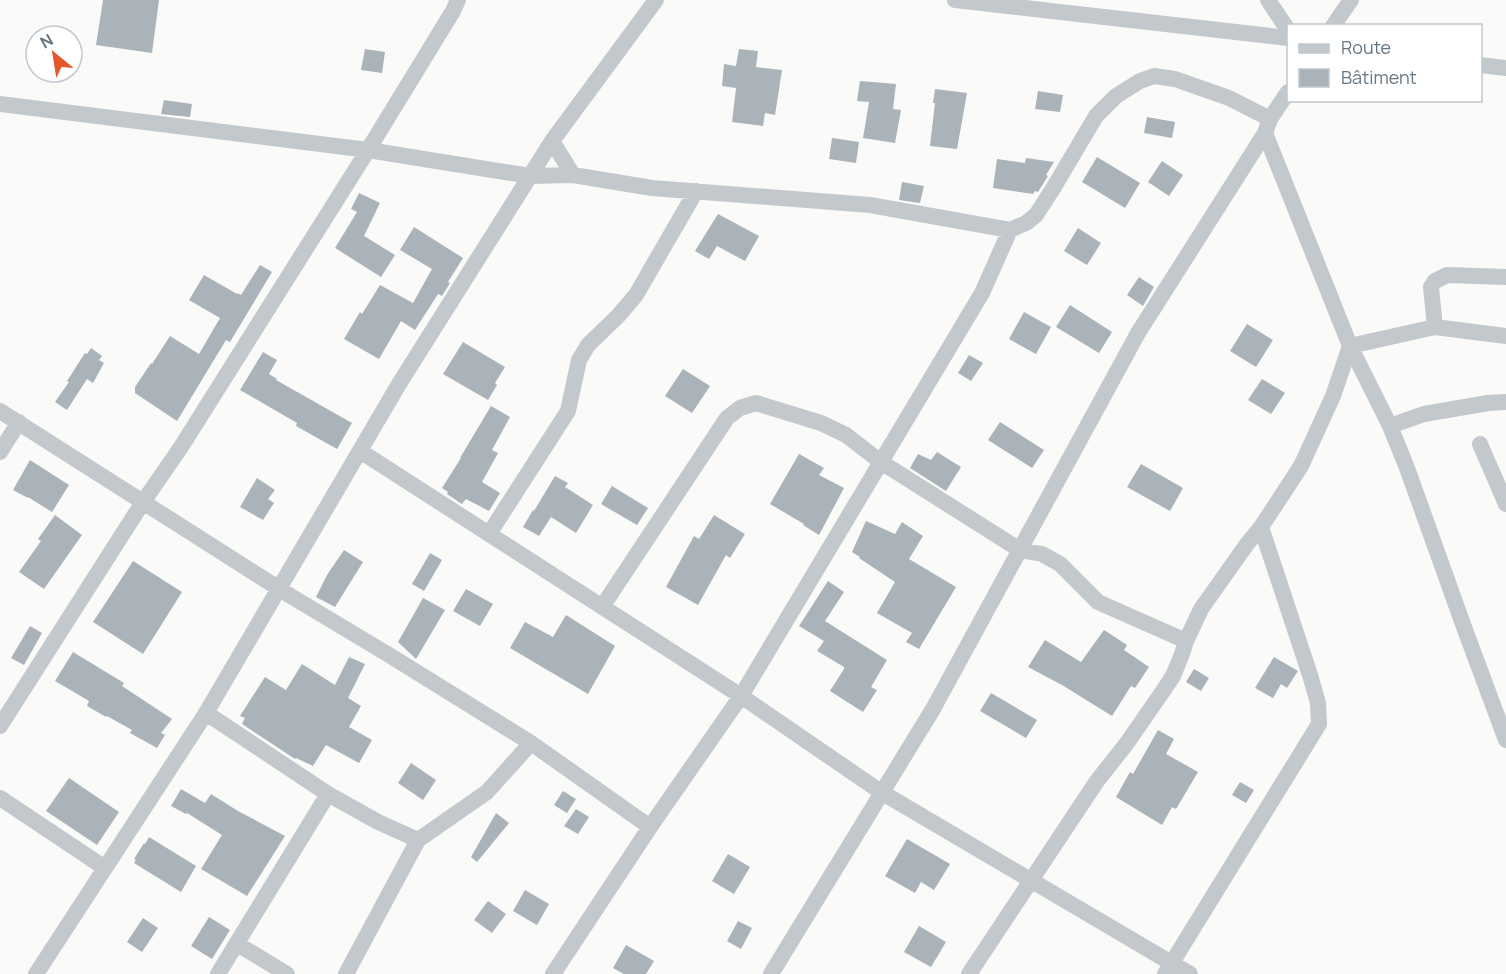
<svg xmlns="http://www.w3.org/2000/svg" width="1506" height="974" viewBox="0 0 1506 974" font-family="Manrope,sans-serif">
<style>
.building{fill:#aab3b9}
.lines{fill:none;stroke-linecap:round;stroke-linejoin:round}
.street{stroke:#c3c8cc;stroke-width:16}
</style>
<rect width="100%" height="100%" fill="#fafaf8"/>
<path class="building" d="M 103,0 L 159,0 L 152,53 L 96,45 Z
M 365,49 L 385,52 L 382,73 L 361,70 Z
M 739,49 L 758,51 L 756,67 L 782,70 L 775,115 L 765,113 L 763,126 L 732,122 L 736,88 L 722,86 L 724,64 L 736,66 Z
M 860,81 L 896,84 L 893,109 L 901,110 L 895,143 L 863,138 L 869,102 L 857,101 Z
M 935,89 L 967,93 L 957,149 L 930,146 L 935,103 L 933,103 Z
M 1038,91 L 1063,95 L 1060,112 L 1035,109 Z
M 164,100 L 192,104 L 190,117 L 161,114 Z
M 1147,117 L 1175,122 L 1172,138 L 1144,133 Z
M 832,138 L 859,142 L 856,163 L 829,159 Z
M 1097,157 L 1140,183 L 1125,208 L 1082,182 Z
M 1026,158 L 1054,162 L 1046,175 L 1048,176 L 1038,192 L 1035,191 L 1033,194 L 993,188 L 997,159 L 1025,163 Z
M 1162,161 L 1183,175 L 1169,196 L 1148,182 Z
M 902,182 L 924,186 L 920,203 L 899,200 Z
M 359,193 L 380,203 L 364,236 L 395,255 L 381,277 L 335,248 L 357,212 L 351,209 Z
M 718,214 L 759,236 L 745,261 L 717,246 L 709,259 L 695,251 Z
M 414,227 L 463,258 L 448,282 L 450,283 L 442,296 L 438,294 L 415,330 L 401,321 L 379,359 L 344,339 L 360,312 L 362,314 L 380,285 L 413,303 L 432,269 L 400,250 Z
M 1078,228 L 1101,243 L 1087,265 L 1064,251 Z
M 260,265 L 272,272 L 230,342 L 226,340 L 177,421 L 135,393 L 135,387 L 151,363 L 152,364 L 170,336 L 199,354 L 220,318 L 189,300 L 204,275 L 237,294 L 237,293 L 241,295 Z
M 1139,277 L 1154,287 L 1143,306 L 1127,295 Z
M 1070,305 L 1112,332 L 1099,353 L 1056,327 Z
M 1024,312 L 1051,327 L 1036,354 L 1009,339 Z
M 1247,324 L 1273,340 L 1256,367 L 1230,351 Z
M 463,342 L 505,367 L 495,383 L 497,385 L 488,400 L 443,374 Z
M 91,348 L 102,356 L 99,360 L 104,363 L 93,383 L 87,379 L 67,410 L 55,402 L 69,382 L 67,381 L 85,353 L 87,354 Z
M 263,352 L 277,360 L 269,374 L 277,379 L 276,380 L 352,423 L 337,449 L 296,426 L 297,423 L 240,390 Z
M 969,355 L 983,363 L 971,381 L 958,373 Z
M 683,369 L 710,386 L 692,413 L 665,396 Z
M 1262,379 L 1285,393 L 1271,414 L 1248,400 Z
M 491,406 L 510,417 L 492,450 L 498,453 L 482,482 L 500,493 L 489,511 L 466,499 L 462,504 L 447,494 L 448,492 L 442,488 L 461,458 L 460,458 Z
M 1000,422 L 1044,450 L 1032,468 L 988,440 Z
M 937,452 L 961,467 L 946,491 L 910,468 L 918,454 L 931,460 Z
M 799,454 L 824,468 L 819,475 L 844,488 L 819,535 L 803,525 L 804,524 L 770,504 Z
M 30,460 L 69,485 L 52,512 L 28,497 L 28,498 L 13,490 Z
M 1141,464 L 1183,488 L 1170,511 L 1127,487 Z
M 555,476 L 568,483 L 565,487 L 593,505 L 576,533 L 551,517 L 539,536 L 523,527 L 533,510 L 534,511 Z
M 257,478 L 275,490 L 268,499 L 274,503 L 263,520 L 240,507 Z
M 612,486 L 648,508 L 637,525 L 601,504 Z
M 55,515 L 82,535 L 44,589 L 19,572 L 41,541 L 38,539 Z
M 714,515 L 745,534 L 730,558 L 726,555 L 698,605 L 666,587 L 694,536 L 699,539 Z
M 866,521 L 895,534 L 902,522 L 923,536 L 909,559 L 956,587 L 919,649 L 906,642 L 912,633 L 877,613 L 895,582 L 859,558 L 860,557 L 852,552 Z
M 344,550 L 363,562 L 335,607 L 316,597 L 327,575 Z
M 430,553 L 442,560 L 424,591 L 412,584 Z
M 133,561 L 182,592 L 143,654 L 93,622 Z
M 828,581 L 844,592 L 825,621 L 887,660 L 871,687 L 877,690 L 863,712 L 830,691 L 844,669 L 844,667 L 817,651 L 824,641 L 799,626 Z
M 466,589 L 493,604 L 480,626 L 453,611 Z
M 423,598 L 445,610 L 416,659 L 398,642 Z
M 566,615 L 615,646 L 588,694 L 510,648 L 525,622 L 553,637 Z
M 30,626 L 42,633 L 24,665 L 11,658 Z
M 1104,630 L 1127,645 L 1124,650 L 1149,667 L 1135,688 L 1131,686 L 1112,716 L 1062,685 L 1028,667 L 1045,640 L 1081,662 Z
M 73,652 L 124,683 L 122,686 L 172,719 L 161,733 L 165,735 L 157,748 L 130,733 L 132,730 L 107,716 L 106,717 L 87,706 L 89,701 L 55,681 Z
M 349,657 L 365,664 L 348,698 L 361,706 L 349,727 L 372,740 L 359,763 L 326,745 L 313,766 L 296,758 L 295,759 L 242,724 L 245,718 L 240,716 L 265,677 L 286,690 L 302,664 L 335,685 Z
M 1274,657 L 1298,671 L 1287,688 L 1281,684 L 1273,698 L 1255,688 Z
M 1194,669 L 1209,678 L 1201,691 L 1186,682 Z
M 991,693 L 1037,720 L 1026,738 L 980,711 Z
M 1158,730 L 1174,739 L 1166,754 L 1198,772 L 1176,809 L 1172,807 L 1162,825 L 1116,797 L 1130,772 L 1133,774 Z
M 411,763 L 436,780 L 423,800 L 398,783 Z
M 69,778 L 119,812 L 97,845 L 46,811 Z
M 1240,782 L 1254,790 L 1246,803 L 1232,795 Z
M 181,789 L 205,803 L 211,794 L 238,811 L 285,836 L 247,896 L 201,869 L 222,835 L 187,813 L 186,814 L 171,806 Z
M 563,791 L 576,799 L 567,813 L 554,805 Z
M 576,809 L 589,817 L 578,834 L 564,826 Z
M 496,813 L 509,823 L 477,862 L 471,857 Z
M 149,837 L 196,866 L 181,892 L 134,863 L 136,860 L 134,859 L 144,843 L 145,844 Z
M 907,839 L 950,864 L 934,890 L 921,882 L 915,893 L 885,876 Z
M 728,854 L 750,867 L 734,894 L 712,881 Z
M 525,890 L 549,904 L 537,925 L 513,911 Z
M 488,901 L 506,914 L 492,933 L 474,920 Z
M 209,917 L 230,930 L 212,959 L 191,946 Z
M 143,918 L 158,928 L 142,952 L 127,942 Z
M 738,921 L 752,928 L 741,949 L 727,941 Z
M 919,926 L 946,942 L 931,967 L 904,952 Z
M 626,945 L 654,961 L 646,974 L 624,974 L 613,968 Z"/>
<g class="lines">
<path class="street" d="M 955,0 L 1288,38
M 1268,0 L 1288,30
M 1333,26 L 1351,0
M 1480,65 L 1506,68
M 0,104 L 368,150 L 530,176 L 573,175
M 1265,133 L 1350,346 L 1390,426 L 1407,468 L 1464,627 L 1506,740
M 552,141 L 573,175 L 652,188 L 870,205 L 1010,230 L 1026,223 L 1036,215 L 1054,187 L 1096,116 L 1116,96 L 1140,81 L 1154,76 L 1175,79 L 1229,98 L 1270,119
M 1435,327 L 1431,287 L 1435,281 L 1447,275 L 1506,277
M 0,411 L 289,595 L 389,655 L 531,743 L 650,827 L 741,696 L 881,792 L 1190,974
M 1390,426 L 1424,414 L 1488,403 L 1506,402
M 1480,444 L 1506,504
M 360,451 L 741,696 L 982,293 L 1010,230
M 0,452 L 19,422
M 489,534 L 568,411 L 579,360 L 588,345 L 618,316 L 636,295 L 696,191
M 602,607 L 727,418 L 740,408 L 756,403 L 821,423 L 846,435 L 881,462 L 1020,550 L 1042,554 L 1060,564 L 1098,602 L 1186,641
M 206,713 L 328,794 L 378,822 L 418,840
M 0,726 L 143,502 L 181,447 L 368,150 L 453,11 L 458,0
M 0,798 L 105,868
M 237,944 L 287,974
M 36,974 L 206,713 L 399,384 L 530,176 L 552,141 L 656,0
M 218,974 L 328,794
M 346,974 L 418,840 L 487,792 L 531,743
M 553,974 L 650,827
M 771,974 L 933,709 L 1138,333 L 1265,133 L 1270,119 L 1288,92
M 969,974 L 1097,781 L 1127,743 L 1163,691 L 1173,676 L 1182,654 L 1186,641 L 1201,609 L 1247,544 L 1261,527 L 1301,466 L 1333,396 L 1350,346 L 1435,327 L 1506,336
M 1165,974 L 1319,724 L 1318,703 L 1310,675 L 1261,527"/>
</g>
<rect x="1287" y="24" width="195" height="78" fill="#ffffff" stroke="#c1c8cd" stroke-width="1.5"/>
<rect x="1299" y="44" width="30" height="9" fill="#c3c8cc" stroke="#c1c8cd" stroke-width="1.5"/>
<text x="1341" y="54" font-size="18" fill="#657683">Route</text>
<rect x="1299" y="69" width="30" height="18" fill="#aab3b9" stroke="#c1c8cd" stroke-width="1.5"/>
<text x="1341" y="84" font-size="18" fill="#657683">Bâtiment</text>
<g transform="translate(54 54) rotate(330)"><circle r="28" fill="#ffffff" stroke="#c1c8cd" stroke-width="1.5"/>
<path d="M0-4.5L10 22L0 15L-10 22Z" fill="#e4572e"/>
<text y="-9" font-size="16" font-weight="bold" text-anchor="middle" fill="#657683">N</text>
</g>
</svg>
